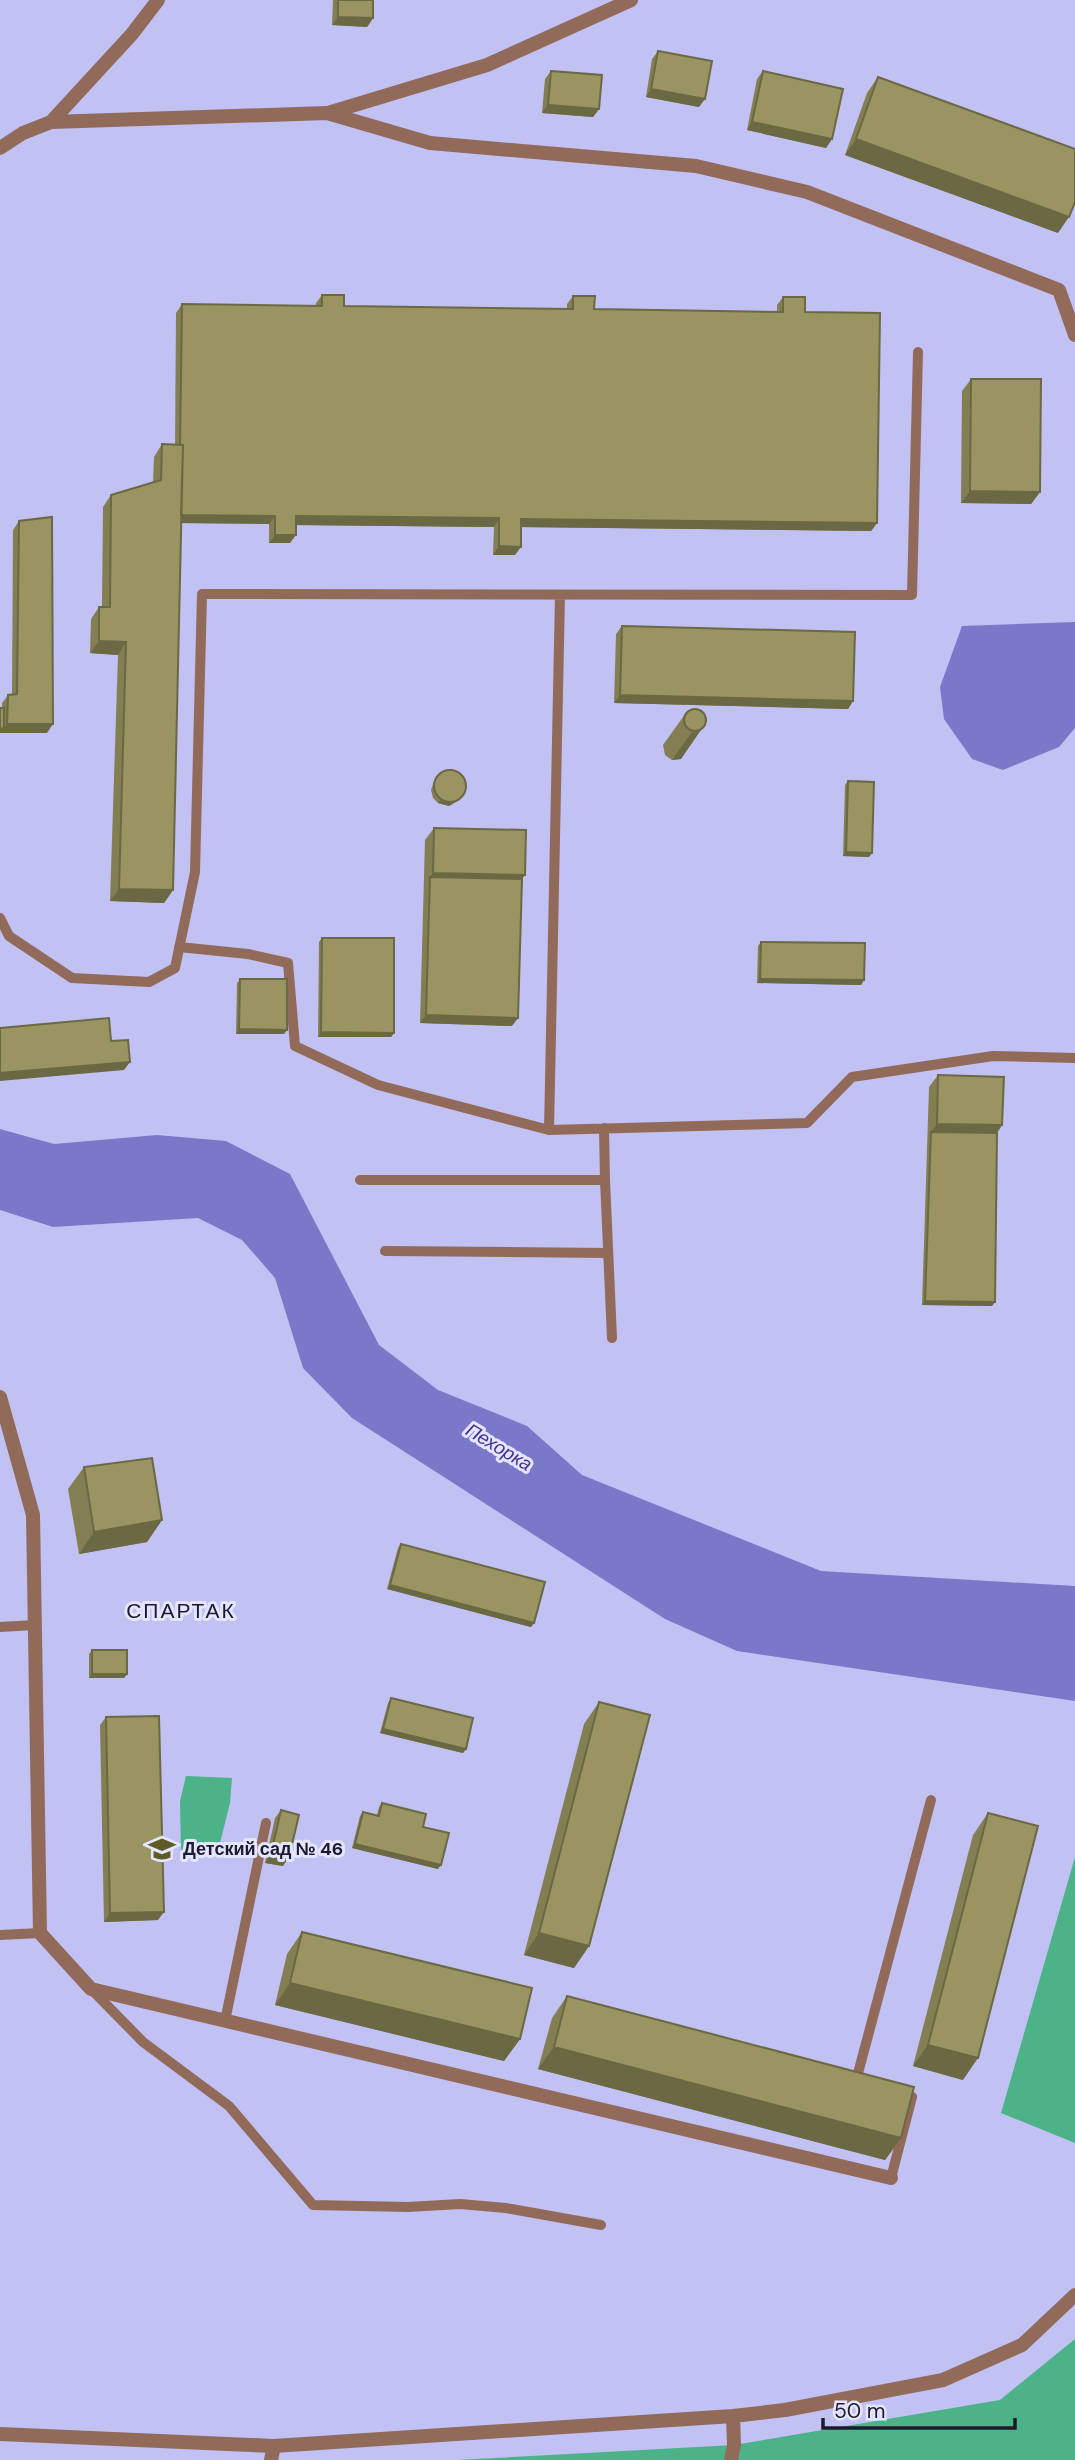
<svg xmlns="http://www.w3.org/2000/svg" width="1075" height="2460" viewBox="0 0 1075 2460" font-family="'DM Sans',sans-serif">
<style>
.green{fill:#4cb389}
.water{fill:#7b78ca}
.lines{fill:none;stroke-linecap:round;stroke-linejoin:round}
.lane{stroke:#916a5a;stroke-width:10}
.street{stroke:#916a5a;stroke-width:14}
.wall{fill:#847f53}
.shaded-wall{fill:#6b6844}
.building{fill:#999461;stroke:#6b6844;stroke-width:2}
.labels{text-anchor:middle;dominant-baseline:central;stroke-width:6;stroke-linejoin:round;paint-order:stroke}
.poi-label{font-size:18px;font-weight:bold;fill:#1b1b2d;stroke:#e4e5ff;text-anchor:start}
.water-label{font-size:19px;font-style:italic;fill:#433496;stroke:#e4e5ff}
.quarter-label{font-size:21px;letter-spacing:2px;fill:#1b1b2d;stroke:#e4e5ff}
</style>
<rect width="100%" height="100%" fill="#c1c1f4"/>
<path class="green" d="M 186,1776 L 232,1778 L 230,1803 L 217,1855 L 181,1855 L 180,1801 Z
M 1075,1857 L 1075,2143 L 1001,2113 Z
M 1075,2339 L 1075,2460 L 457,2460 L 734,2445 L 1000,2400 Z"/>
<path class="water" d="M 1075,622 L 1075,728 L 1059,747 L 1003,770 L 972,759 L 944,719 L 940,687 L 962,626 Z
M 0,1129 L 54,1144 L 157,1135 L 226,1141 L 290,1174 L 379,1345 L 438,1390 L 527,1426 L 582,1475 L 821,1571 L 1075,1586 L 1075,1701 L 737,1651 L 665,1619 L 352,1418 L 303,1368 L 275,1278 L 242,1240 L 198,1218 L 53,1227 L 0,1210 Z"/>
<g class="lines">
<path class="lane" d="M 0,918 L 9,936 L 72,978 L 149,982 L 175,968 L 195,872 L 202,594 L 912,595 L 918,352
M 179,947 L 248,954 L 288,963 L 295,1046 L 378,1085 L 549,1130 L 560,595
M 549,1130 L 807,1123 L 852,1077 L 993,1056 L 1075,1058
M 360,1180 L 605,1180 L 604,1128
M 605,1180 L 612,1338
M 385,1251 L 608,1253
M 0,1627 L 35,1625
M 0,1935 L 40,1933
M 91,1989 L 143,2042 L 229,2106 L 313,2205 L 408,2207 L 460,2204 L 506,2208 L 601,2225
M 225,2021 L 266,1823
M 864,2080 L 857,2077 L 931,1800
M 891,2178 L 912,2097 L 899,2092"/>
<path class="street" d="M 158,0 L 132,34 L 51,122 L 327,113 L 430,143 L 696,166 L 807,192 L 1059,290 L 1075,335
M 328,113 L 487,65 L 631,0
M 0,148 L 23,133 L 51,122
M 0,1397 L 33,1515 L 40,1933 L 91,1989 L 891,2178
M 0,2434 L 274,2446 L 733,2416 L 785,2410 L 943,2380 L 1022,2345 L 1075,2295
M 271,2460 L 274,2446
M 731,2460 L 734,2445 L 733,2416"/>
</g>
<path class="wall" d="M 333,0 L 373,0 L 373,18 L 367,27 L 332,25 Z
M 658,51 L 699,107 L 646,97 L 652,59 Z
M 551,71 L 599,109 L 593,117 L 542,113 L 545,79 Z
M 763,71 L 832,139 L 826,148 L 747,130 L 757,79 Z
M 878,77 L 1058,233 L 845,155 L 867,93 Z
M 322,295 L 344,306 L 567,309 L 567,304 L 573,296 L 594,309 L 777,312 L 777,305 L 783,297 L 805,312 L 877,523 L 871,531 L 521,527 L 515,555 L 493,555 L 494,527 L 296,525 L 290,543 L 269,543 L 269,524 L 181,523 L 173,890 L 164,903 L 110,901 L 118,655 L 90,653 L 91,619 L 99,607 L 102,607 L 103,507 L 111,495 L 153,483 L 154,457 L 162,444 L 175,445 L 176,313 L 182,304 L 316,306 L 316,303 Z
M 971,379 L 1040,492 L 1031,504 L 961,503 L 962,391 Z
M 19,521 L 47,733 L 0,733 L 0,708 L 2,708 L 2,703 L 8,695 L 12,694 L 13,530 Z
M 622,626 L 853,701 L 848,709 L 614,703 L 616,634 Z
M 688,710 L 705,713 L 681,759 L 672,760 L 665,755 L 663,745 Z
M 437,777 L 459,800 L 449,806 L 438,803 L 433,798 L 431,790 L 434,781 Z
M 848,781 L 869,857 L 843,856 L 845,785 Z
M 434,828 L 522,879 L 512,1026 L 420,1023 L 425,840 Z
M 322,938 L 394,1033 L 391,1037 L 318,1037 L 319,942 Z
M 761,942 L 864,980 L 861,985 L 757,983 L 758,946 Z
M 240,979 L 287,1030 L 284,1034 L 236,1034 L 237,983 Z
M 938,1075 L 1002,1125 L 997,1133 L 995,1302 L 992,1306 L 922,1305 L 929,1087 Z
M 84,1467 L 162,1520 L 147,1542 L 79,1554 L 68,1489 Z
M 401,1544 L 534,1623 L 531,1627 L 387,1589 L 398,1548 Z
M 92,1650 L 127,1674 L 124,1678 L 89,1678 L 89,1654 Z
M 391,1698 L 466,1749 L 463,1753 L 380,1733 L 388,1703 Z
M 599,1702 L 589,1946 L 574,1968 L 524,1955 L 584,1724 Z
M 106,1717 L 158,1920 L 104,1922 L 100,1725 Z
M 382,1803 L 423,1827 L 438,1869 L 352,1848 L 360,1816 L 363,1812 L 377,1815 L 379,1807 Z
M 281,1810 L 283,1866 L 265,1863 L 275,1818 Z
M 988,1813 L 963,2080 L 913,2066 L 973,1835 Z
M 302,1932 L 520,2039 L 504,2061 L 275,2005 L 287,1954 Z
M 567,1996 L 901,2138 L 885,2160 L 538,2069 L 552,2018 Z"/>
<path class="shaded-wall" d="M 338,17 L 373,18 L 367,27 L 332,25 Z
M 651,89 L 705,99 L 699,107 L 646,97 Z
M 548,105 L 599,109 L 593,117 L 542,113 Z
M 752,122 L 832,139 L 826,148 L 747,130 Z
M 856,139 L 1069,217 L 1058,233 L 845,155 Z
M 970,491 L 1040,492 L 1031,504 L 961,503 Z
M 179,515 L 275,516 L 269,524 L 173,523 Z
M 296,516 L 499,518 L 494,527 L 291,525 Z
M 521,519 L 877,523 L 871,531 L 515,527 Z
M 275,535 L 296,535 L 290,543 L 269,543 Z
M 499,546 L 521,547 L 515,555 L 493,555 Z
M 99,641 L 126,642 L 118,655 L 90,653 Z
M 620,695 L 853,701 L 848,709 L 614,703 Z
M 7,724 L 53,724 L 47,733 L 0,733 L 0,729 L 4,728 Z
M 701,730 L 681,759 L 672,760 L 692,732 Z
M 462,796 L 459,800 L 449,806 L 438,803 L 441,799 Z
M 846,852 L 872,853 L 869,857 L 843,856 Z
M 433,873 L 525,875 L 516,888 L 430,877 Z
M 119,889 L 173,890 L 164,903 L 110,901 Z
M 760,979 L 864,980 L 861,985 L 757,983 Z
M 426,1015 L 518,1018 L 512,1026 L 420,1023 Z
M 239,1029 L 287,1030 L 284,1034 L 236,1034 Z
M 321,1032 L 394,1033 L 391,1037 L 318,1037 Z
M 130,1062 L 124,1070 L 0,1081 L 0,1073 Z
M 937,1124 L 1002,1125 L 994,1137 L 931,1132 Z
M 925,1301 L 995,1302 L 992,1306 L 922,1305 Z
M 162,1520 L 147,1542 L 79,1554 L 94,1532 Z
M 390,1585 L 534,1623 L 531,1627 L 387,1589 Z
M 92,1674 L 127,1674 L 124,1678 L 89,1678 Z
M 383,1729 L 466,1749 L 463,1753 L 380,1733 Z
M 355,1844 L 441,1865 L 438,1869 L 352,1848 Z
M 271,1854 L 289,1857 L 283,1866 L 265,1863 Z
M 164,1912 L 158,1920 L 104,1922 L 110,1913 Z
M 539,1933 L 589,1946 L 574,1968 L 524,1955 Z
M 290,1983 L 520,2039 L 504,2061 L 275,2005 Z
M 928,2045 L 978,2058 L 963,2080 L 913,2066 Z
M 554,2047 L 901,2138 L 885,2160 L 538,2069 Z"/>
<path class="building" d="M 338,0 L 373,0 L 373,18 L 338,17 Z
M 658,51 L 712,61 L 705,99 L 651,89 Z
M 551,71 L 602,75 L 599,109 L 548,105 Z
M 763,71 L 843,89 L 832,139 L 752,122 Z
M 878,77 L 1075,149 L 1075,202 L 1069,217 L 856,139 Z
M 322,295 L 344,295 L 344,306 L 573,309 L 573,296 L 595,296 L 594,309 L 783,312 L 783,297 L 805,297 L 805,312 L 880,313 L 877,523 L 521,519 L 521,547 L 499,546 L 499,518 L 296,516 L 296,535 L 275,535 L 275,516 L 181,515 L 183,445 L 180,445 L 182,304 L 322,306 Z
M 971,379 L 1041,379 L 1040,492 L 970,491 Z
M 162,444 L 183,445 L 173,890 L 119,889 L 126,642 L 99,641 L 99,607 L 110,607 L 111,495 L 161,480 Z
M 52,517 L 53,724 L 7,724 L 8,695 L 17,694 L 19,521 Z
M 622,626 L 855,632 L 853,701 L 620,695 Z
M 0,708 L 4,708 L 4,728 L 0,729 Z
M684 720a11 11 0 1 1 22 0a11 11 0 1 1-22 0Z
M434 786a16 16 0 1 1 32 0a16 16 0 1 1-32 0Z
M 848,781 L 874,782 L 872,853 L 846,852 Z
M 434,828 L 526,830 L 525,875 L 433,873 Z
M 430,877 L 522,879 L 518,1018 L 426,1015 Z
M 322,938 L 394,938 L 394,1033 L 321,1032 Z
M 761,942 L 865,943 L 864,980 L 760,979 Z
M 240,979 L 287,979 L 287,1030 L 239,1029 Z
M 109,1018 L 111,1041 L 128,1040 L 130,1062 L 0,1073 L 0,1028 Z
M 938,1075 L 1004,1077 L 1002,1125 L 937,1124 Z
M 931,1132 L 997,1133 L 995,1302 L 925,1301 Z
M 152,1458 L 162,1520 L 94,1532 L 84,1467 Z
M 401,1544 L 545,1582 L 534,1623 L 390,1585 Z
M 92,1650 L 127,1650 L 127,1674 L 92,1674 Z
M 391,1698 L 473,1718 L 466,1749 L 383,1729 Z
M 599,1702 L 650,1715 L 589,1946 L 539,1933 Z
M 159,1716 L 164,1912 L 110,1913 L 106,1717 Z
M 382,1803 L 426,1814 L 423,1827 L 449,1833 L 441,1865 L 355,1844 L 363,1812 L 379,1816 Z
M 281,1810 L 299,1815 L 289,1857 L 271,1854 Z
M 988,1813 L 1038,1826 L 978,2058 L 928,2045 Z
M 302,1932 L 532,1988 L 520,2039 L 290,1983 Z
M 567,1996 L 914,2087 L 901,2138 L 554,2047 Z"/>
<defs>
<symbol id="school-bare" viewBox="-9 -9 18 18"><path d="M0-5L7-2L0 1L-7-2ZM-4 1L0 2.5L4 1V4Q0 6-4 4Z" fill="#5f5b27" stroke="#e4e5ff" stroke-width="2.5" paint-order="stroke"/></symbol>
</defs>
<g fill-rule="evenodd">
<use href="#school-bare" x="143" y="1830" width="38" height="38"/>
</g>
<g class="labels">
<g class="poi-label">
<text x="183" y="1849">Детский сад № 46</text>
</g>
<g class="water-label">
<text transform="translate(499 1447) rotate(31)">Пехорка</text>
</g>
<g class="quarter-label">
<text x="181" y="1611">СПАРТАК</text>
</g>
</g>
<path d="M823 2418v10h192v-10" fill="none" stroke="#1b1b2d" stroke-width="3.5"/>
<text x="834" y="2418" font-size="21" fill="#1b1b2d" stroke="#e4e5ff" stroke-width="5" paint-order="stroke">50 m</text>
</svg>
